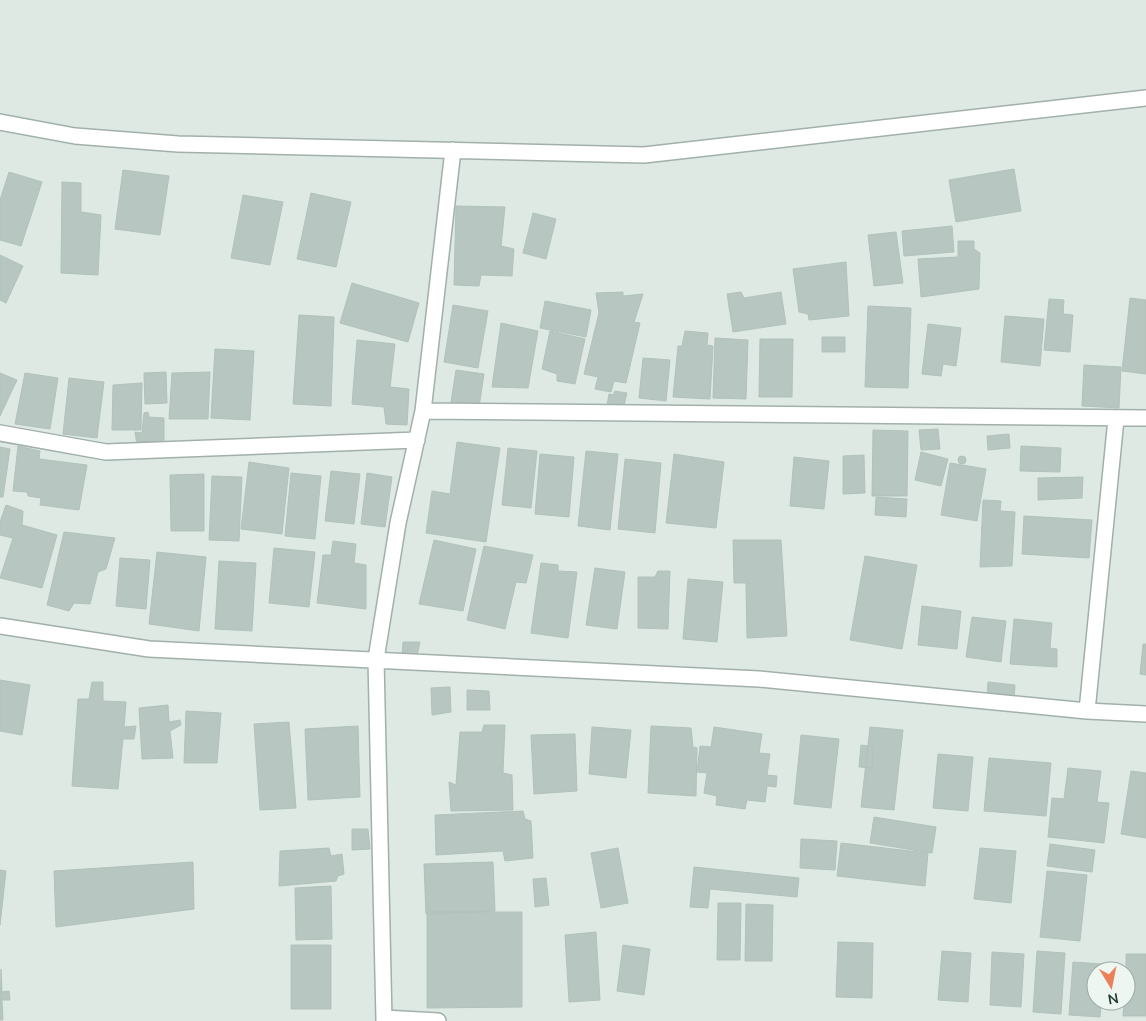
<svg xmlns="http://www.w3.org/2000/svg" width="1146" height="1021" viewBox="0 0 1146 1021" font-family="Mulish,sans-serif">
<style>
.building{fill:#b7c6c0;stroke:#b1c2bb}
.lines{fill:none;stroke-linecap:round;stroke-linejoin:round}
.street-casing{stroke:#a1b0ab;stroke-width:18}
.street{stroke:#fff;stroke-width:15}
</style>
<rect width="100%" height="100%" fill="#dee9e4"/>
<path class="building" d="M 1014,169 L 1021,211 L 956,222 L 949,180 Z
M 123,170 L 169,176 L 160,235 L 115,229 Z
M 9,172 L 42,182 L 21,246 L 0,240 L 0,200 Z
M 62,182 L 81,183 L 81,212 L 101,215 L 98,275 L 61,273 Z
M 311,193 L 351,202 L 336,267 L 297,259 Z
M 243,195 L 283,202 L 270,265 L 231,258 Z
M 456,206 L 505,207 L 501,246 L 514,249 L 512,276 L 481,275 L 479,286 L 454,285 Z
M 533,213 L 556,219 L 546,259 L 523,253 Z
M 952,226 L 954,252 L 904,256 L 902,231 Z
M 896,232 L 903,283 L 874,286 L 868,235 Z
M 958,241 L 974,241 L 974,249 L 980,253 L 979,289 L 921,297 L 918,259 L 958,257 Z
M 0,255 L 23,266 L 6,303 L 0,300 Z
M 846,262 L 849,316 L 809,320 L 808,314 L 799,312 L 793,269 Z
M 352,283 L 419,303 L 408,342 L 340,323 Z
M 623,292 L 623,296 L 643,294 L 634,322 L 640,323 L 626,383 L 614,381 L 611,392 L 595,389 L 598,377 L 584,374 L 599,313 L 596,293 Z
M 741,292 L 744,298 L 781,292 L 786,324 L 733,332 L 727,294 Z
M 1130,298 L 1146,300 L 1146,374 L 1122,371 Z
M 1049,299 L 1064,300 L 1063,314 L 1073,315 L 1070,352 L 1044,350 Z
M 545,301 L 591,310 L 586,337 L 540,328 Z
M 453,305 L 488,311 L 478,368 L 444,362 Z
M 868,306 L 911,308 L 908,388 L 865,387 Z
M 299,315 L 334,317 L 331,406 L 293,404 Z
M 1005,316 L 1044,319 L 1040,366 L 1001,362 Z
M 501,323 L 538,331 L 528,388 L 492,387 Z
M 928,324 L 961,328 L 956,366 L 943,364 L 941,376 L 922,374 Z
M 550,331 L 585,339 L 575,384 L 557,381 L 557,374 L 542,369 Z
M 685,331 L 708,333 L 707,345 L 713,346 L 710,399 L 673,397 L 678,346 L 682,346 Z
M 822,337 L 845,337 L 845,352 L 822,352 Z
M 715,338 L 748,340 L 746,399 L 713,398 Z
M 760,339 L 793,339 L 792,397 L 759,397 Z
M 357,340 L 395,344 L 390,387 L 409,389 L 407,425 L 386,424 L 384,407 L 352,404 Z
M 215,349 L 254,351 L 250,420 L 211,418 Z
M 643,358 L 670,360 L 666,401 L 639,398 Z
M 1084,365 L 1121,367 L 1119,408 L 1082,406 Z
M 456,370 L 484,374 L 479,407 L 451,402 Z
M 166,372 L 167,403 L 145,404 L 144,373 Z
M 210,372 L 208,419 L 169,419 L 172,373 Z
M 0,373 L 17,380 L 0,416 Z
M 25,373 L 58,378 L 50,429 L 15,424 Z
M 69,378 L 104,382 L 97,438 L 63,434 Z
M 142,383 L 141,430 L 112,430 L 113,385 Z
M 615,391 L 627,393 L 623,409 L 607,405 L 609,394 L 613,395 Z
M 148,412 L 149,417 L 164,418 L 164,445 L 137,445 L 135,432 L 142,433 L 144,413 Z
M 938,429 L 940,449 L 921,450 L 919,430 Z
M 873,430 L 908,431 L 907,496 L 872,496 Z
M 1009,434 L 1010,448 L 988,450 L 987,436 Z
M 457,442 L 500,448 L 486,542 L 426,533 L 432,491 L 450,494 Z
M 18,446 L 40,451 L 39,459 L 87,465 L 79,510 L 40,505 L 41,498 L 28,496 L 27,492 L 13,491 Z
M 1021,446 L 1061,448 L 1060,472 L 1020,471 Z
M 0,447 L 10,449 L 3,497 L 0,497 Z
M 508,448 L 537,451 L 531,508 L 502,505 Z
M 586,451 L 618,454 L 610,530 L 578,526 Z
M 921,452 L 948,459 L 941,486 L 915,480 Z
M 540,454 L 574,457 L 569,517 L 535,514 Z
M 674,454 L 724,462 L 716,528 L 666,523 Z
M 864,455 L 865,493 L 843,494 L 843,456 Z
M958 460a4 4 0 1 1 8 0a4 4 0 1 1-8 0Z
M 794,457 L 829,461 L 824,509 L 790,506 Z
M 625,459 L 661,463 L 655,533 L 618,529 Z
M 249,462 L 289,468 L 282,534 L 241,529 Z
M 950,463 L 986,469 L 977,521 L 941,515 Z
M 331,471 L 360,474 L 354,524 L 325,521 Z
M 291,473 L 321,476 L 315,539 L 285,536 Z
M 367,473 L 392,477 L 385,527 L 361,524 Z
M 204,474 L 204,531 L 171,531 L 170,475 Z
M 212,476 L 242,477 L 239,541 L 209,540 Z
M 1083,477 L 1082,498 L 1038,500 L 1038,478 Z
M 876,497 L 907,499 L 906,517 L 875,515 Z
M 983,500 L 1001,501 L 1000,511 L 1015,512 L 1012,566 L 980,567 Z
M 6,505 L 23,511 L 22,525 L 57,535 L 42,588 L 0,578 L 13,538 L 0,535 L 0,522 Z
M 1024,516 L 1092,520 L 1089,558 L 1022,554 Z
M 64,532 L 115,538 L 106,569 L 98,572 L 90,604 L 74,603 L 69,611 L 47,605 Z
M 434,540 L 476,549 L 463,611 L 419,604 Z
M 733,540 L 781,540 L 787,636 L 747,638 L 746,583 L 734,583 Z
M 333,541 L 356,544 L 354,563 L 366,565 L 366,609 L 317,603 L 323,555 L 331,555 Z
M 484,546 L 533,555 L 526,583 L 516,582 L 505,629 L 467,620 Z
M 274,548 L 315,552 L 309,607 L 269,603 Z
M 157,552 L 206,557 L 199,631 L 149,624 Z
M 865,556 L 917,565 L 902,649 L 850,640 Z
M 120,558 L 150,560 L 146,609 L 116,606 Z
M 219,561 L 256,563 L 252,631 L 215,629 Z
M 541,563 L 558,565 L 558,571 L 577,572 L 568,638 L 531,633 Z
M 595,568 L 625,572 L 617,629 L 586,625 Z
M 658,571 L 670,571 L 668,629 L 638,628 L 638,577 L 655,577 Z
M 688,579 L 723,582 L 717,642 L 683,639 Z
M 922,606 L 961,611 L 957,649 L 918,645 Z
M 972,617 L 1006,621 L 1001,662 L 966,657 Z
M 1014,619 L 1052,623 L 1050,648 L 1057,649 L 1057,667 L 1010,664 Z
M 403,642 L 420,642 L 417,656 L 402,655 Z
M 1143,644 L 1146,644 L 1146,675 L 1140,674 Z
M 0,680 L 30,685 L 22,735 L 0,731 Z
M 92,682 L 103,682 L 103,701 L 126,702 L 124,727 L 136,726 L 134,739 L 123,739 L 118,789 L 72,786 L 78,699 L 89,699 Z
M 988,682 L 1015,685 L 1014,699 L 987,696 Z
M 450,687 L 451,712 L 432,715 L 431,688 Z
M 467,690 L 489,691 L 490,710 L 467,710 Z
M 168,705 L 169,722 L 180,720 L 181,725 L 170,731 L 173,758 L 142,759 L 139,708 Z
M 186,711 L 221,713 L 217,763 L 184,763 Z
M 289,722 L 296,808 L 260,810 L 254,724 Z
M 484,725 L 505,725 L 503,773 L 512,775 L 513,810 L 451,811 L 449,782 L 456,785 L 460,732 L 482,732 Z
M 358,726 L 360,797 L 308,800 L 305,729 Z
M 651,726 L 691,728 L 693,747 L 697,748 L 696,796 L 648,793 Z
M 592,727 L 631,730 L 626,778 L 589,774 Z
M 714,727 L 762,734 L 759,753 L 770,754 L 767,775 L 777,776 L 776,787 L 767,786 L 765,802 L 747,800 L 745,809 L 716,805 L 717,796 L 704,793 L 707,773 L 697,772 L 700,746 L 711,747 Z
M 870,727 L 903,730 L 894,810 L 861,807 Z
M 575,734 L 577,791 L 534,794 L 531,735 Z
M 801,735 L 839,739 L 831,808 L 794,804 Z
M 861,745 L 873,747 L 872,768 L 859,767 Z
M 938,754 L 973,757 L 968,811 L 933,808 Z
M 989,758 L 1051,763 L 1046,816 L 984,811 Z
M 1068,768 L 1101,771 L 1097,802 L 1109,803 L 1104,843 L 1048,837 L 1052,798 L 1064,799 Z
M 1131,771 L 1146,773 L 1146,838 L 1121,834 Z
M 523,811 L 525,819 L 531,821 L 533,858 L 505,861 L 503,851 L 436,855 L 435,815 Z
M 874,817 L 936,827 L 932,853 L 870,843 Z
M 352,829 L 368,829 L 370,849 L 352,850 Z
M 801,839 L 837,841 L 835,870 L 800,868 Z
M 841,843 L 928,853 L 925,886 L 837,876 Z
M 1050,844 L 1095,850 L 1092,872 L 1047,866 Z
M 329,848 L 331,856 L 342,854 L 344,874 L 338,876 L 336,881 L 279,886 L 280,851 Z
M 618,848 L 628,903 L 601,908 L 591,853 Z
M 980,848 L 1016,851 L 1011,903 L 974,899 Z
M 193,862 L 194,909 L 56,927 L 54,871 Z
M 493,862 L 495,911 L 426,914 L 424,864 Z
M 694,867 L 799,878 L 797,897 L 710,889 L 708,908 L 690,907 Z
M 0,870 L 6,871 L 0,925 Z
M 1047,871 L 1087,875 L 1080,941 L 1040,937 Z
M 546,878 L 549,905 L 535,907 L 533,879 Z
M 331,886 L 332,939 L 296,940 L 295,888 Z
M 718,903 L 741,903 L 740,960 L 717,960 Z
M 746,904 L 773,905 L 772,961 L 745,961 Z
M 427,912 L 522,912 L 522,1007 L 427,1008 Z
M 596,932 L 600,1000 L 569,1002 L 565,935 Z
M 838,942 L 873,943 L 872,998 L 836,997 Z
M 291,945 L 331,945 L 331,1009 L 291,1009 Z
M 623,945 L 650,949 L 644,995 L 617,991 Z
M 942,951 L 971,953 L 968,1002 L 938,1000 Z
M 1037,951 L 1065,953 L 1061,1014 L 1033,1012 Z
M 992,952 L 1024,954 L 1021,1007 L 990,1005 Z
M 1126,954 L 1146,954 L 1146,1016 L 1123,1016 L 1124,1001 L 1126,1001 Z
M 1073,962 L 1103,964 L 1103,971 L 1096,971 L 1096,1001 L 1101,1001 L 1100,1017 L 1069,1015 Z
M 1,969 L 2,992 L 9,991 L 10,1000 L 2,1000 L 3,1020 L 0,1020 Z"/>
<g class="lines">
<defs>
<path id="street" d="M 0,122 L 75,136 L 178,144 L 644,155 L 1146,98
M 423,411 L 1146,418
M 0,433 L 106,452 L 417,440
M 0,626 L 149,649 L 759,679 L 1087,711 L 1146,714
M 1087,711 L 1116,419
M 384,1018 L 438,1021
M 384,1021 L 376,659 L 398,523 L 423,411 L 453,150"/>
</defs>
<use href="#street" class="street-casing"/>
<use href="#street" class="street"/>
</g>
<g transform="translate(1111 986) rotate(170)"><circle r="24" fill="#eef6f2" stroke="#9caaa5"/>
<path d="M0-4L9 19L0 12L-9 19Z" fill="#eb805a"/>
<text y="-8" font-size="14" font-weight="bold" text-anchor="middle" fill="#203832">N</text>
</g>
</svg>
